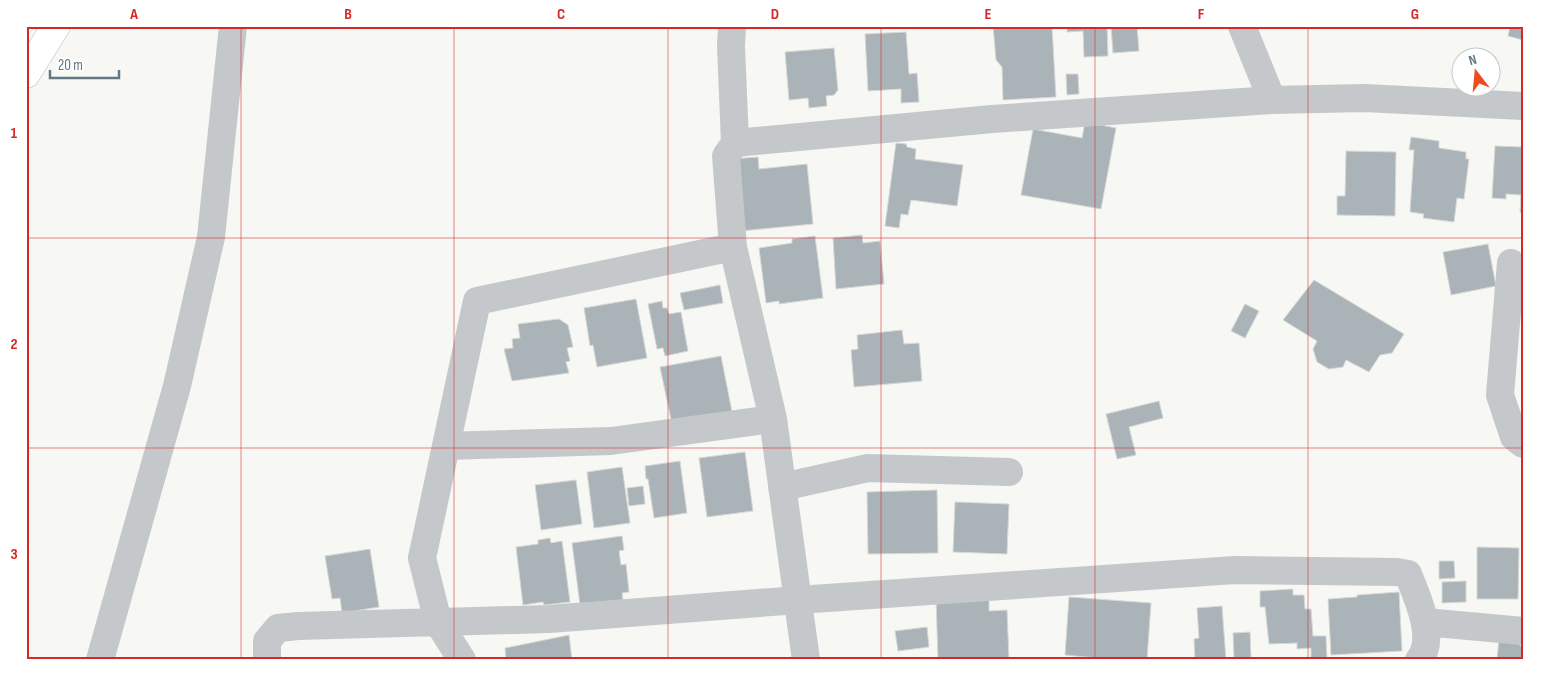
<svg xmlns="http://www.w3.org/2000/svg" width="1549" height="686" viewBox="0 0 1549 686" font-family="'Sofia Sans Condensed',sans-serif">
<style>
.building{fill:#aab3b8;stroke:#d8d8d6}
.lines{fill:none;stroke-linecap:round;stroke-linejoin:round}
.major-casing{stroke:#b7bbbf;stroke-width:29}
.minor{stroke:#c4c8cb;stroke-width:28}
.major{stroke:#fff;stroke-width:28}
.grid{fill:none;stroke:#d62828;stroke-width:1;stroke-opacity:0.55}
.neatline{fill:none;stroke:#d62828;stroke-width:2}
.grid-label{font-size:16px;text-anchor:middle;font-weight:bold;fill:#d62828}
</style>
<rect width="100%" height="100%" fill="#f7f7f3"/>
<path class="building" d="M 993,26 L 1052,26 L 1056,97 L 1003,100 L 1002,67 L 996,60 Z
M 1067,26 L 1107,26 L 1108,56 L 1084,57 L 1083,31 L 1067,32 Z
M 1111,26 L 1137,26 L 1139,51 L 1113,53 Z
M 1510,26 L 1523,26 L 1523,40 L 1508,36 Z
M 906,32 L 909,74 L 917,73 L 919,102 L 901,103 L 901,89 L 868,91 L 865,34 Z
M 834,48 L 838,90 L 834,95 L 826,96 L 827,106 L 809,108 L 808,98 L 789,100 L 785,52 Z
M 1066,74 L 1078,74 L 1079,94 L 1067,95 Z
M 1085,122 L 1116,128 L 1101,209 L 1021,195 L 1033,129 L 1082,138 Z
M 1411,137 L 1439,141 L 1439,148 L 1466,152 L 1466,159 L 1469,159 L 1464,199 L 1457,198 L 1454,222 L 1423,218 L 1424,214 L 1410,212 L 1414,150 L 1409,150 Z
M 896,143 L 906,144 L 907,147 L 916,149 L 915,159 L 963,165 L 957,206 L 911,200 L 908,215 L 901,214 L 899,228 L 885,226 Z
M 1495,146 L 1523,147 L 1523,213 L 1520,212 L 1521,195 L 1506,194 L 1506,199 L 1492,198 Z
M 1346,151 L 1396,152 L 1395,216 L 1337,215 L 1337,196 L 1345,196 Z
M 758,157 L 759,169 L 807,164 L 813,224 L 741,231 L 733,159 Z
M 862,235 L 863,243 L 880,241 L 884,284 L 836,289 L 833,238 Z
M 815,236 L 823,298 L 779,304 L 779,301 L 766,303 L 759,248 L 792,243 L 792,239 Z
M 1488,244 L 1496,286 L 1451,295 L 1443,252 Z
M 1314,280 L 1404,334 L 1392,353 L 1380,355 L 1369,372 L 1346,360 L 1343,367 L 1329,369 L 1317,362 L 1313,349 L 1317,341 L 1283,320 Z
M 720,285 L 723,303 L 684,310 L 680,293 Z
M 636,299 L 647,358 L 597,367 L 593,345 L 590,346 L 584,308 Z
M 662,301 L 663,308 L 667,308 L 669,314 L 681,312 L 688,351 L 665,356 L 663,348 L 657,349 L 648,304 Z
M 1245,304 L 1259,311 L 1245,338 L 1231,331 Z
M 559,319 L 568,325 L 573,347 L 567,348 L 570,361 L 566,362 L 569,373 L 512,381 L 504,349 L 513,348 L 512,339 L 520,338 L 518,324 Z
M 902,330 L 904,344 L 919,343 L 922,381 L 854,387 L 851,350 L 858,349 L 857,335 Z
M 721,356 L 733,417 L 673,429 L 660,367 Z
M 1159,401 L 1163,418 L 1129,427 L 1136,455 L 1117,459 L 1106,414 Z
M 745,452 L 753,511 L 707,517 L 699,458 Z
M 680,461 L 687,513 L 654,518 L 648,479 L 646,479 L 645,466 Z
M 622,467 L 630,523 L 594,528 L 587,472 Z
M 576,480 L 582,524 L 541,530 L 535,485 Z
M 643,486 L 645,504 L 629,506 L 627,488 Z
M 937,490 L 938,553 L 868,554 L 867,492 Z
M 955,502 L 1009,504 L 1007,554 L 953,552 Z
M 622,536 L 624,550 L 619,551 L 621,565 L 626,564 L 629,592 L 622,593 L 623,600 L 580,605 L 572,543 Z
M 550,538 L 551,543 L 562,541 L 570,602 L 544,605 L 543,602 L 523,605 L 516,547 L 538,544 L 538,540 Z
M 1477,547 L 1519,548 L 1518,599 L 1477,599 Z
M 370,549 L 379,607 L 342,613 L 340,598 L 332,599 L 325,556 Z
M 1439,561 L 1454,561 L 1455,578 L 1439,579 Z
M 1466,581 L 1466,602 L 1442,603 L 1442,582 Z
M 1293,589 L 1293,595 L 1304,595 L 1305,609 L 1311,609 L 1313,636 L 1326,636 L 1327,660 L 1311,660 L 1311,648 L 1297,649 L 1297,643 L 1269,644 L 1265,607 L 1260,607 L 1260,591 Z
M 1399,592 L 1402,651 L 1331,655 L 1328,599 L 1357,597 L 1357,595 Z
M 989,594 L 989,611 L 1007,610 L 1009,660 L 938,660 L 936,599 Z
M 1069,597 L 1151,603 L 1147,660 L 1118,660 L 1065,655 Z
M 1222,606 L 1226,660 L 1195,660 L 1194,639 L 1199,638 L 1197,608 Z
M 927,627 L 929,647 L 898,651 L 895,631 Z
M 1250,632 L 1251,658 L 1234,658 L 1233,633 Z
M 569,635 L 572,660 L 506,660 L 505,648 Z
M 1499,638 L 1520,641 L 1520,646 L 1523,646 L 1523,660 L 1497,660 Z"/>
<g class="lines">
<defs>
<path id="major" d="M 26,74 L 56,26"/>
</defs>
<use href="#major" class="major-casing"/>
<path class="minor" d="M 732,26 L 731,46 L 735,143 L 726,156 L 733,247 L 773,419 L 806,660
M 1242,26 L 1272,100
M 735,143 L 992,119 L 1272,100 L 1365,98 L 1523,106
M 1511,263 L 1500,395 L 1514,437 L 1523,444
M 446,446 L 611,441 L 773,419
M 782,487 L 868,468 L 1009,472
M 1425,622 L 1523,631
M 100,660 L 177,386 L 211,237 L 233,26
M 267,660 L 267,641 L 278,628 L 298,626 L 549,619 L 798,600 L 1235,570 L 1397,572 L 1408,574 C 1417,597 1437,639 1419,660
M 462,660 L 438,622 L 422,558 L 477,301 L 733,247"/>
<use href="#major" class="major"/>
</g>
<path class="grid" d="M 241,26 L 241,660M 454,26 L 454,660M 668,26 L 668,660M 881,26 L 881,660M 1095,26 L 1095,660M 1308,26 L 1308,660M 26,238 L 1523,238M 26,448 L 1523,448"/>
<rect width="1549" height="686" fill="none" stroke="#ffffff" stroke-width="55"/>
<g transform="translate(1476 72) rotate(344)"><circle r="24" fill="#ffffff" stroke="#c1c9ce"/>
<path d="M0-4L9 19L0 12L-9 19Z" fill="#eb4d1f"/>
<text y="-8" font-size="14" font-weight="bold" text-anchor="middle" fill="#647785">N</text>
</g>
<path d="M50 70v8h69v-8" fill="none" stroke="#647785" stroke-width="2.5"/>
<text x="58" y="70" font-size="15" fill="#647785" stroke="#ffffff" stroke-width="4" paint-order="stroke">20 m</text>
<rect x="28" y="28" width="1494" height="630" class="neatline"/>
<g class="grid-label">
<text x="134" y="19">A</text>
<text x="348" y="19">B</text>
<text x="561" y="19">C</text>
<text x="775" y="19">D</text>
<text x="988" y="19">E</text>
<text x="1201" y="19">F</text>
<text x="1415" y="19">G</text>
<text x="14" y="138">1</text>
<text x="14" y="349">2</text>
<text x="14" y="559">3</text>
</g>
</svg>
